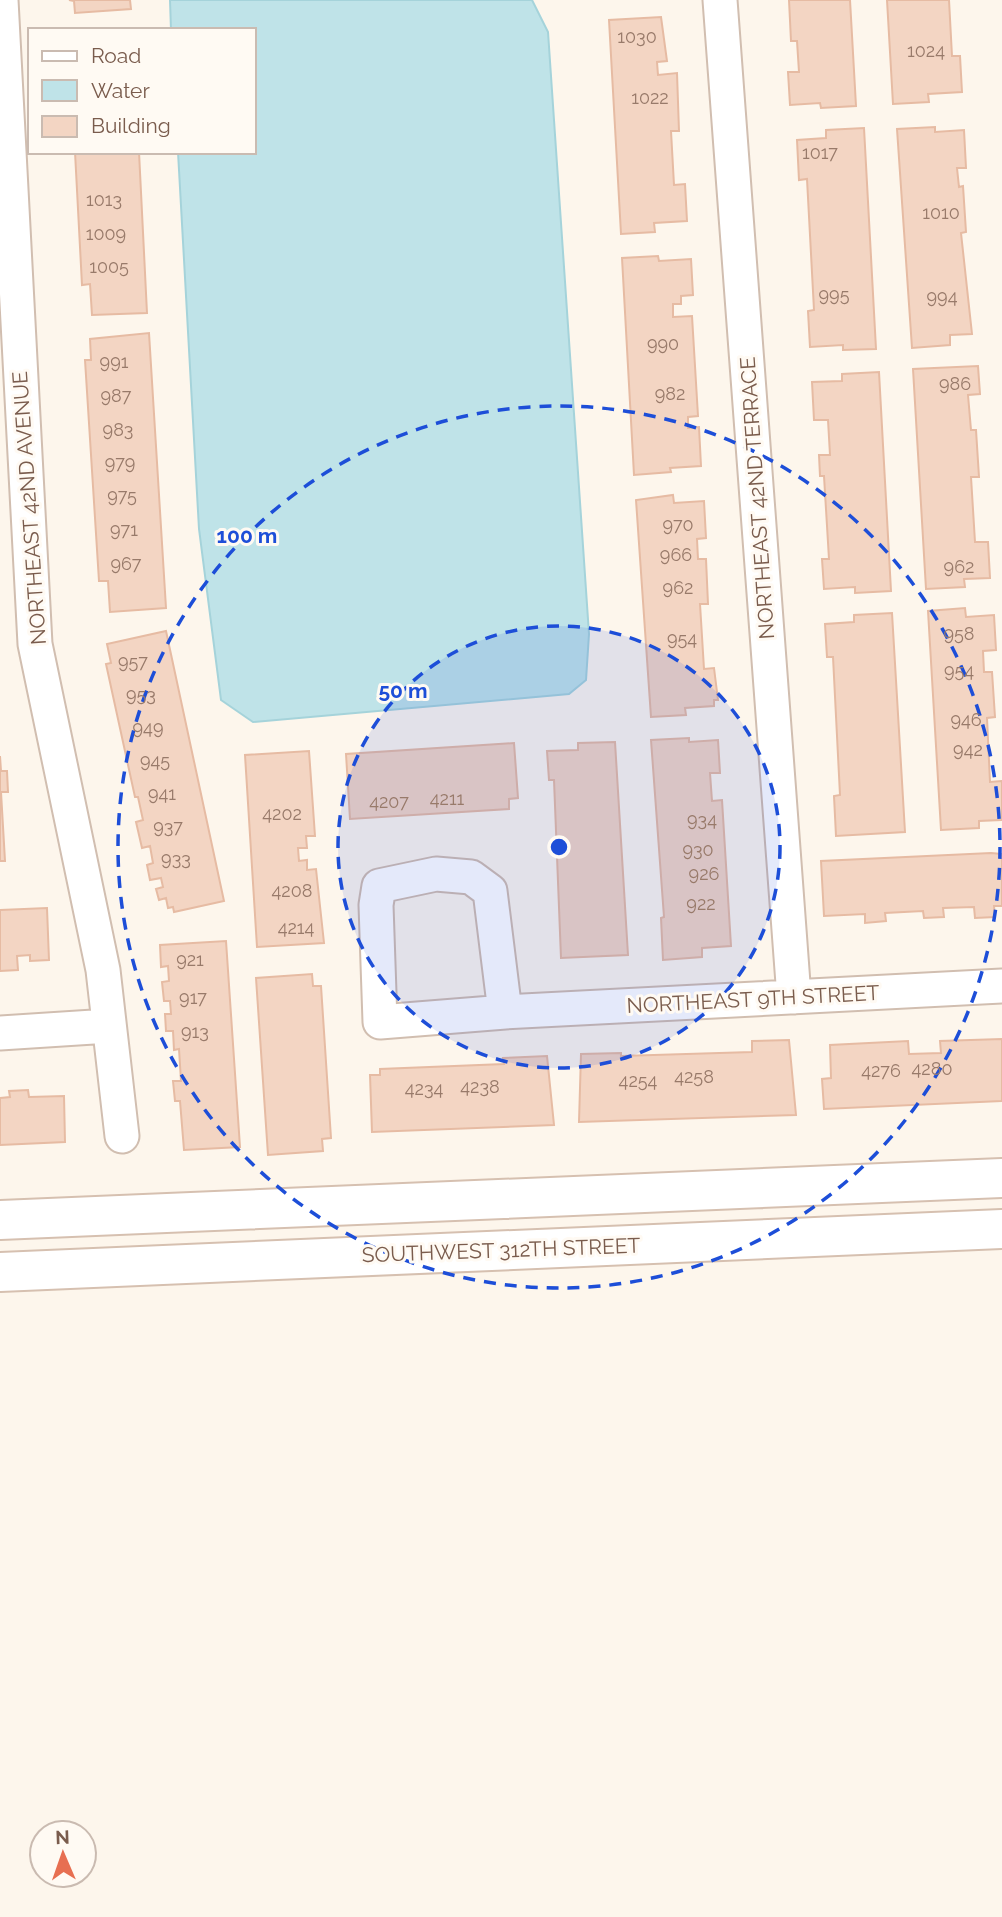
<svg xmlns="http://www.w3.org/2000/svg" width="1002" height="1917" viewBox="0 0 1002 1917" font-family="Raleway,sans-serif">
<style>
.water{fill:#bfe3e8;stroke:#a5d3da;stroke-width:2}
.building{fill:#f3d5c3;stroke:#e6bba3;stroke-width:2}
.lines{fill:none;stroke-linecap:round;stroke-linejoin:round}
.street-casing{stroke:#d1beb0;stroke-width:37}
.secondary-casing{stroke:#d6c0b0;stroke-width:42}
.street{stroke:#fff;stroke-width:33}
.secondary{stroke:#fff;stroke-width:38}
.ring{fill:none;stroke:#1d4ed8;stroke-width:3.5;stroke-dasharray:12 9}
.labels{text-anchor:middle;dominant-baseline:central;stroke-width:6;stroke-linejoin:round;paint-order:stroke}
.number-label{font-size:18px;fill:#987a6a}
.street-label{font-size:21px;fill:#7a5c4d;stroke:#fffaf3}
.centre{fill:#1d4ed8;stroke:#fffaf3;stroke-width:3.5}
.ring-label{font-size:21px;text-anchor:middle;font-weight:bold;fill:#1d4ed8;stroke:#fffaf3;stroke-width:6;stroke-linejoin:round;paint-order:stroke}
</style>
<rect width="100%" height="100%" fill="#fdf6ec"/>
<path class="water" d="M 170,0 L 532,0 L 548,32 L 589,634 L 586,680 L 569,694 L 253,722 L 221,700 L 199,529 L 178,152 L 254,152 L 254,30 L 171,30 Z"/>
<path class="building" d="M 69,0 L 130,0 L 131,9 L 75,13 L 74,1 Z
M 789,0 L 850,0 L 856,106 L 821,108 L 820,103 L 790,105 L 788,72 L 799,72 L 797,41 L 791,41 Z
M 887,0 L 949,0 L 952,56 L 960,56 L 962,92 L 928,94 L 929,102 L 893,104 Z
M 661,17 L 667,61 L 657,62 L 658,75 L 677,73 L 679,131 L 671,131 L 674,185 L 685,184 L 687,221 L 654,223 L 655,232 L 621,234 L 609,20 Z
M 935,127 L 935,132 L 964,130 L 966,168 L 957,168 L 959,187 L 963,186 L 966,232 L 961,233 L 972,334 L 950,335 L 950,345 L 912,348 L 897,129 Z
M 864,128 L 876,349 L 843,350 L 843,345 L 810,347 L 808,311 L 814,310 L 807,179 L 799,180 L 797,140 L 826,138 L 826,130 Z
M 75,152 L 139,152 L 147,313 L 92,315 L 90,284 L 82,285 Z
M 658,256 L 659,261 L 691,259 L 693,295 L 681,296 L 681,304 L 673,304 L 673,317 L 692,316 L 698,416 L 688,417 L 688,428 L 699,427 L 701,466 L 670,468 L 671,472 L 634,475 L 622,258 Z
M 149,333 L 166,608 L 110,612 L 108,581 L 99,581 L 85,360 L 91,360 L 90,339 Z
M 978,366 L 980,394 L 968,395 L 971,430 L 976,430 L 979,477 L 971,477 L 975,542 L 988,542 L 990,578 L 964,579 L 965,587 L 926,589 L 913,369 Z
M 879,372 L 891,591 L 855,593 L 855,587 L 824,589 L 822,559 L 829,559 L 824,476 L 820,476 L 819,455 L 830,455 L 828,420 L 814,420 L 812,382 L 842,381 L 842,374 Z
M 673,495 L 674,503 L 704,501 L 706,538 L 697,539 L 698,559 L 706,559 L 708,604 L 700,604 L 704,669 L 714,668 L 718,700 L 714,700 L 714,706 L 685,708 L 686,715 L 651,717 L 636,500 Z
M 965,608 L 966,617 L 994,615 L 996,650 L 983,651 L 984,672 L 992,672 L 995,717 L 987,718 L 990,782 L 1002,781 L 1002,820 L 979,821 L 979,828 L 941,830 L 928,611 Z
M 892,613 L 905,832 L 836,836 L 834,796 L 840,795 L 833,657 L 827,657 L 825,624 L 854,622 L 854,615 Z
M 166,631 L 224,901 L 174,912 L 173,907 L 168,908 L 166,898 L 159,900 L 156,889 L 163,887 L 161,878 L 150,880 L 147,865 L 153,863 L 150,846 L 142,848 L 136,822 L 143,820 L 138,797 L 135,797 L 106,664 L 111,663 L 107,644 Z
M 689,738 L 689,742 L 718,740 L 720,773 L 710,773 L 712,801 L 722,800 L 731,946 L 702,948 L 702,957 L 663,960 L 661,918 L 664,917 L 651,740 Z
M 615,742 L 628,955 L 561,958 L 554,780 L 549,780 L 547,751 L 578,750 L 578,743 Z
M 514,743 L 518,798 L 509,799 L 509,809 L 350,819 L 346,754 Z
M 309,751 L 315,836 L 306,836 L 307,848 L 298,848 L 299,861 L 307,860 L 307,870 L 316,869 L 324,943 L 257,947 L 245,755 Z
M 0,756 L 1,771 L 7,771 L 8,792 L 1,792 L 5,861 L 0,861 Z
M 991,853 L 1002,854 L 1002,906 L 994,906 L 995,917 L 975,918 L 974,907 L 943,908 L 944,917 L 924,918 L 923,911 L 885,913 L 886,921 L 865,923 L 865,914 L 824,916 L 821,861 Z
M 47,908 L 49,960 L 30,961 L 30,955 L 17,956 L 18,970 L 0,971 L 0,910 Z
M 226,941 L 240,1147 L 184,1150 L 180,1101 L 175,1101 L 173,1081 L 181,1081 L 179,1049 L 174,1050 L 173,1031 L 166,1031 L 165,1014 L 171,1014 L 170,1001 L 164,1001 L 162,982 L 169,981 L 168,966 L 161,967 L 160,945 Z
M 312,974 L 313,986 L 321,986 L 331,1138 L 322,1139 L 323,1151 L 268,1155 L 256,978 Z
M 1002,1039 L 1002,1101 L 824,1109 L 822,1079 L 831,1078 L 830,1045 L 908,1041 L 909,1054 L 941,1053 L 940,1041 Z
M 789,1040 L 796,1115 L 579,1122 L 581,1054 L 621,1053 L 621,1056 L 752,1052 L 752,1041 Z
M 547,1056 L 554,1125 L 372,1132 L 370,1075 L 380,1075 L 380,1069 L 504,1064 L 503,1058 Z
M 28,1090 L 29,1097 L 64,1096 L 65,1142 L 0,1145 L 0,1098 L 10,1097 L 9,1091 Z"/>
<g class="lines">
<defs>
<path id="street" d="M 1,0 L 35,644 L 103,970 L 122,1136
M 720,0 L 794,997
M 505,1012 L 490,891 L 471,877 L 436,874 L 379,886 L 376,905 L 380,1022 L 505,1012 L 1002,986
M 0,1033 L 109,1026"/>
<path id="secondary" d="M 0,1220 L 1002,1178
M 0,1272 L 1002,1229"/>
</defs>
<use href="#street" class="street-casing"/>
<use href="#secondary" class="secondary-casing"/>
<use href="#street" class="street"/>
<use href="#secondary" class="secondary"/>
</g>
<circle cx="559" cy="847" r="221" fill="#1d4ed8" fill-opacity=".12"/>
<g class="ring">
<circle cx="559" cy="847" r="221"/>
<circle cx="559" cy="847" r="441"/>
</g>
<g class="labels">
<g class="number-label">
<text x="637" y="36">1030</text>
<text x="926" y="50">1024</text>
<text x="650" y="97">1022</text>
<text x="820" y="152">1017</text>
<text x="104" y="199">1013</text>
<text x="941" y="212">1010</text>
<text x="106" y="233">1009</text>
<text x="109" y="266">1005</text>
<text x="834" y="294">995</text>
<text x="942" y="296">994</text>
<text x="663" y="343">990</text>
<text x="114" y="361">991</text>
<text x="955" y="383">986</text>
<text x="670" y="393">982</text>
<text x="116" y="395">987</text>
<text x="118" y="429">983</text>
<text x="120" y="462">979</text>
<text x="122" y="495">975</text>
<text x="678" y="524">970</text>
<text x="124" y="529">971</text>
<text x="676" y="554">966</text>
<text x="126" y="563">967</text>
<text x="959" y="566">962</text>
<text x="678" y="587">962</text>
<text x="959" y="633">958</text>
<text x="682" y="638">954</text>
<text x="133" y="661">957</text>
<text x="959" y="670">954</text>
<text x="141" y="694">953</text>
<text x="966" y="719">946</text>
<text x="148" y="727">949</text>
<text x="968" y="749">942</text>
<text x="155" y="760">945</text>
<text x="162" y="793">941</text>
<text x="447" y="798">4211</text>
<text x="389" y="801">4207</text>
<text x="282" y="813">4202</text>
<text x="702" y="819">934</text>
<text x="168" y="826">937</text>
<text x="698" y="849">930</text>
<text x="176" y="858">933</text>
<text x="704" y="873">926</text>
<text x="292" y="890">4208</text>
<text x="701" y="903">922</text>
<text x="296" y="927">4214</text>
<text x="190" y="959">921</text>
<text x="193" y="997">917</text>
<text x="195" y="1031">913</text>
<text x="932" y="1068">4280</text>
<text x="881" y="1070">4276</text>
<text x="694" y="1076">4258</text>
<text x="638" y="1080">4254</text>
<text x="480" y="1086">4238</text>
<text x="424" y="1088">4234</text>
</g>
<g class="street-label">
<text transform="translate(757 498) rotate(-94)">NORTHEAST 42ND TERRACE</text>
<text transform="translate(29 508) rotate(-94)">NORTHEAST 42ND AVENUE</text>
<text transform="translate(753 999) rotate(-3)">NORTHEAST 9TH STREET</text>
<text transform="translate(501 1250) rotate(-2)">SOUTHWEST 312TH STREET</text>
</g>
</g>
<circle cx="559" cy="847" r="10" class="centre"/>
<g class="ring-label">
<text x="247" y="543">100 m</text>
<text x="403" y="698">50 m</text>
</g>
<rect x="28" y="28" width="228" height="126" fill="#fffaf3" stroke="#cabbb1" stroke-width="2"/>
<rect x="42" y="51" width="35" height="10" fill="#ffffff" stroke="#cabbb1" stroke-width="2"/>
<text x="91" y="63" font-size="21" fill="#7a5c4d">Road</text>
<rect x="42" y="80" width="35" height="21" fill="#bfe3e8" stroke="#cabbb1" stroke-width="2"/>
<text x="91" y="98" font-size="21" fill="#7a5c4d">Water</text>
<rect x="42" y="116" width="35" height="21" fill="#f3d5c3" stroke="#cabbb1" stroke-width="2"/>
<text x="91" y="133" font-size="21" fill="#7a5c4d">Building</text>
<g transform="translate(63 1854) rotate(358)"><circle r="33" fill="#fffaf3" stroke="#cabbb1" stroke-width="2"/>
<path d="M0-5L12 26L0 18L-12 26Z" fill="#e76f51"/>
<text y="-10" font-size="19" font-weight="bold" text-anchor="middle" fill="#7a5c4d">N</text>
</g>
</svg>
